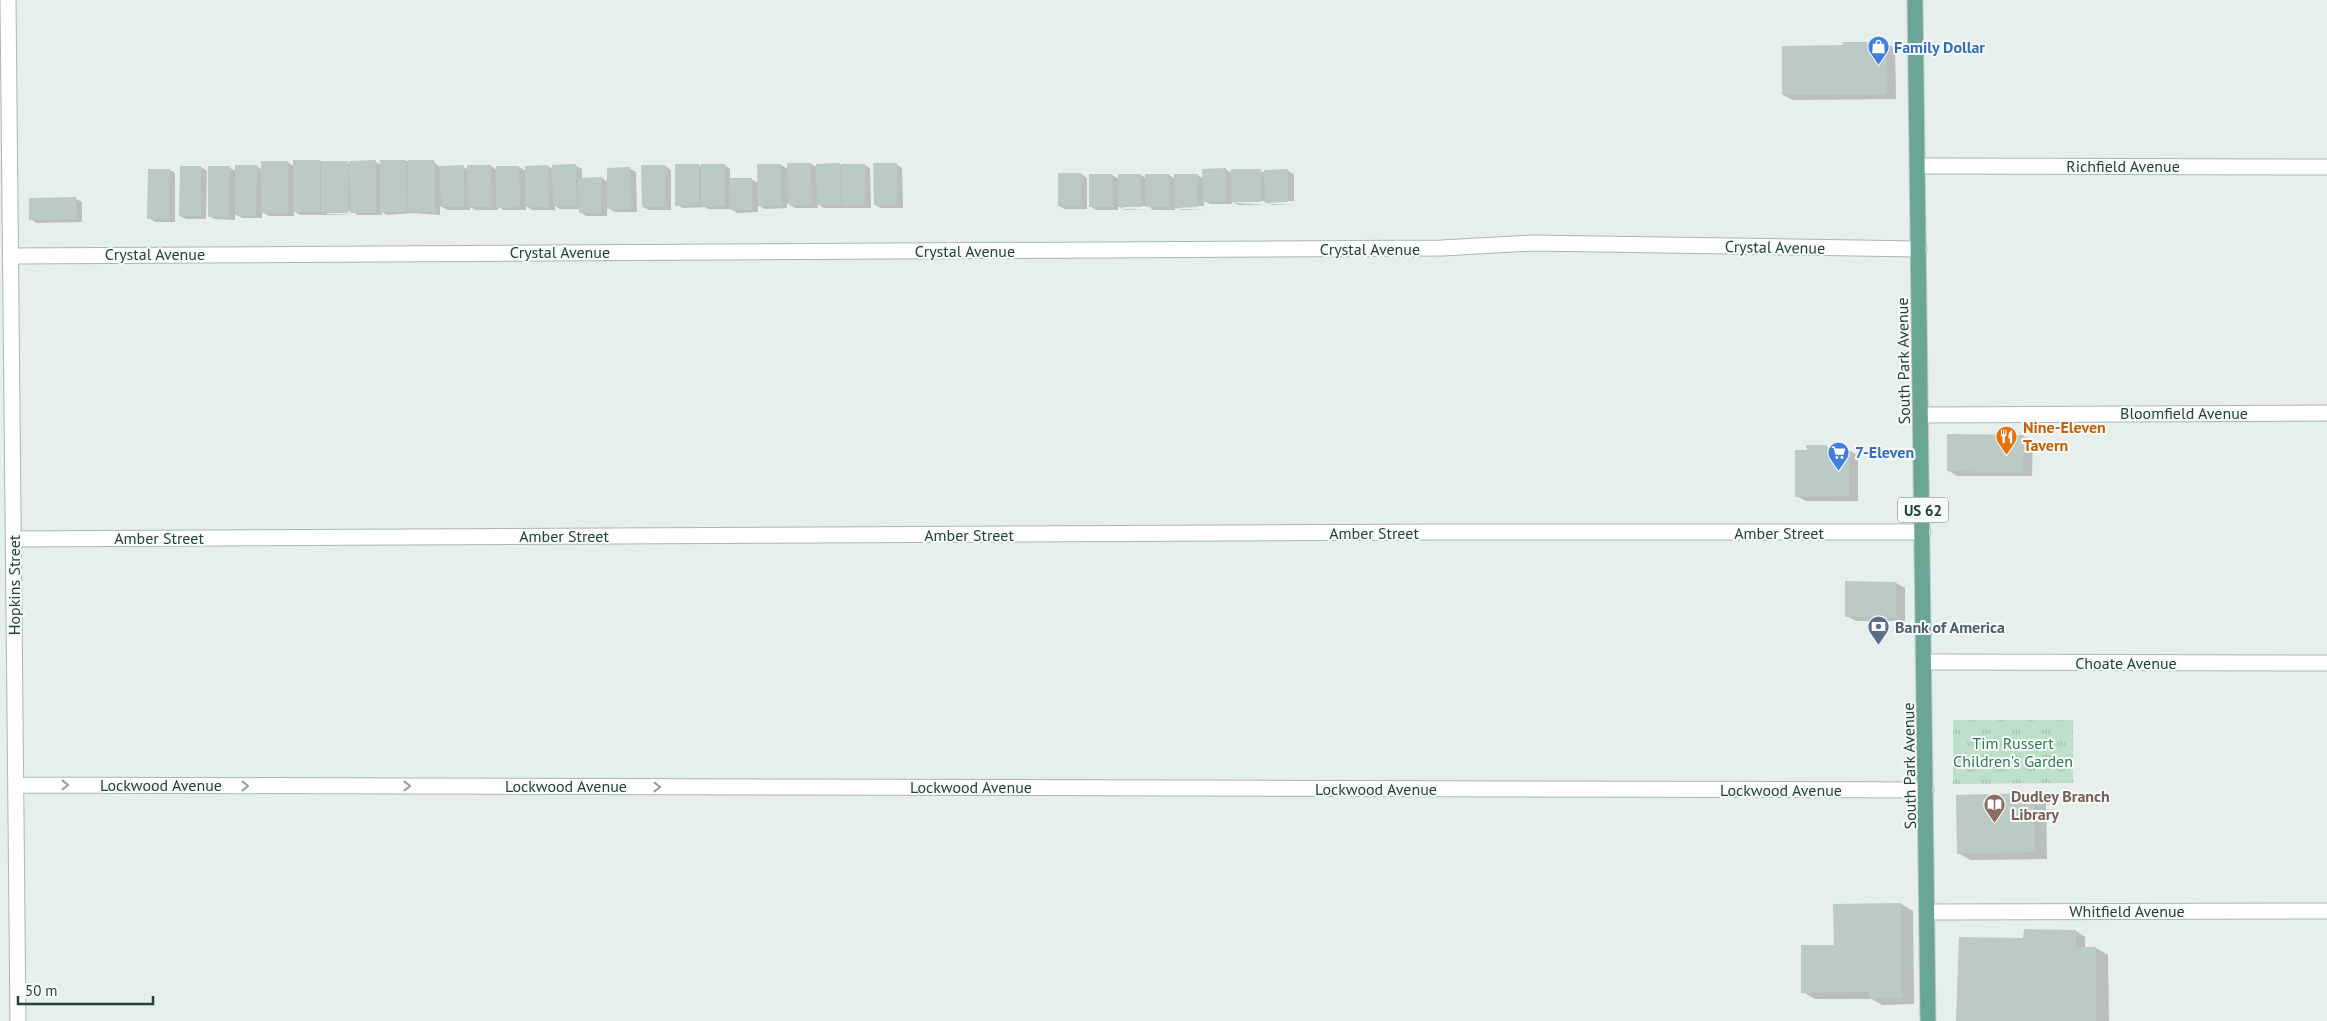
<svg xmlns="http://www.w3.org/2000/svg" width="2327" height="1021" viewBox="0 0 2327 1021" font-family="'PT Sans',sans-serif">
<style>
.park{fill:url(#park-tufts)}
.shadow{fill:#0003}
.building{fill:#bbcac4}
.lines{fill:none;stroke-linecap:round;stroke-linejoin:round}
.minor-casing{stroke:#a8b8b2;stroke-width:17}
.primary-casing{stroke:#c2cac8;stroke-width:17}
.minor{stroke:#fff;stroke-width:15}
.primary{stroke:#6aa596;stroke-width:15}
.oneway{stroke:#92a09c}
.labels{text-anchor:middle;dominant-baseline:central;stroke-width:4;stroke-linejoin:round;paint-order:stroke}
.shield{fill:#f7fbf9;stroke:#637a73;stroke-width:1}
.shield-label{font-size:15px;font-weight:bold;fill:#24423a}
.shop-label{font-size:16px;font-weight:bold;fill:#366cbe;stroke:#f7fbf9;text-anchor:start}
.street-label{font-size:16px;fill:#24423a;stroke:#f7fbf9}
.food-label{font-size:16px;font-weight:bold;fill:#c56008;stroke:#f7fbf9;text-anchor:start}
.service-label{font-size:16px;font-weight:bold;fill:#4e5e75;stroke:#f7fbf9;text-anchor:start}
.park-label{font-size:16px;fill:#2d7a4b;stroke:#f7fbf9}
.education-label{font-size:16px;font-weight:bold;fill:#785e54;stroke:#f7fbf9;text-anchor:start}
</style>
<defs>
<pattern id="park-tufts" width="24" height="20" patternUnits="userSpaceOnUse" patternTransform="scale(1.25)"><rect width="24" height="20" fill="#bfe0c8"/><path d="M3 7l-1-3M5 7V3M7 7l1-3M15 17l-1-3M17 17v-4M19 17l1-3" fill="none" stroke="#a4c1ad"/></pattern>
</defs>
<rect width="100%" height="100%" fill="#e6efeb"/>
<path class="park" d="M 1953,720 L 2073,720 L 2073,783 L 1953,784 Z"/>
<path class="shadow" d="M 1886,43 L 1895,48 L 1896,99 L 1793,100 L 1783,95 Z
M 319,161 L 351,164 L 376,162 L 381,165 L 406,161 L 434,162 L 440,167 L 463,167 L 469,170 L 491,166 L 497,170 L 497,167 L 519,167 L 526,171 L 548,166 L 554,170 L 576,166 L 582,169 L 582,179 L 602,178 L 608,182 L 630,169 L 636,172 L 637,212 L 615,212 L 607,208 L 607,216 L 586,216 L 580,212 L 580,209 L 560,209 L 555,206 L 555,210 L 532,210 L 526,206 L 526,210 L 504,210 L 498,207 L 498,210 L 475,210 L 470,207 L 470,210 L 448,210 L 440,206 L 440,215 L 412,213 L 387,215 L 382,212 L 382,215 L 357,215 L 354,211 L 327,212 L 327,214 L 354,215 L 300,215 L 294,211 L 294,216 L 269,216 L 262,212 L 262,218 L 242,218 L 235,214 L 235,220 L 215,219 L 209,216 L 230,168 L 236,171 L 257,166 L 262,170 L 287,162 L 294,166 Z
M 811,164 L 818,168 L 818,165 L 864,165 L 870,168 L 871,208 L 824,208 L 817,204 L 818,208 L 795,208 L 787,203 L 787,208 L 765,209 L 758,205 L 758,212 L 737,213 L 731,209 L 708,209 L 705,207 L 683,208 L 677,205 L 698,165 L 702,167 L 724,165 L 730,169 L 730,180 L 751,179 L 759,183 L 781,165 L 789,170 Z
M 896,164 L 902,168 L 903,208 L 881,208 L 875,205 Z
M 665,166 L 671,170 L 671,210 L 649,210 L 643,207 Z
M 201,167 L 207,171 L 206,219 L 186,219 L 180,216 Z
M 170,170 L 175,173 L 175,222 L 155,222 L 149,218 Z
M 1226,170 L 1232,173 L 1288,171 L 1294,174 L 1294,201 L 1270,201 L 1270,204 L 1294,205 L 1272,205 L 1268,203 L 1268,201 L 1236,201 L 1236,203 L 1267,205 L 1238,205 L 1232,201 L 1232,204 L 1210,204 L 1204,201 L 1204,206 L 1180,206 L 1180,209 L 1204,210 L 1182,210 L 1175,207 L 1175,210 L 1153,210 L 1148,206 L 1123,206 L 1123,209 L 1147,210 L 1125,210 L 1118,206 L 1118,210 L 1096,210 L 1090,206 L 1112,175 L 1119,179 L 1141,175 L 1147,179 L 1169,175 L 1175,179 L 1197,175 L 1204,179 Z
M 1081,174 L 1087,178 L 1087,209 L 1065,209 L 1059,206 Z
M 76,199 L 82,202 L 82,222 L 36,223 L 31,219 Z
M 2023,436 L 2033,441 L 2032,476 L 1957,476 L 1948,470 Z
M 1826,446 L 1834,451 L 1849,450 L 1858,456 L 1858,501 L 1806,501 L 1796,496 L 1808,451 Z
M 1896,583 L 1905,588 L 1905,621 L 1856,621 L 1847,616 Z
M 2034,795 L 2046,802 L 2047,859 L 1971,860 L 1958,853 Z
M 1901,904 L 1913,911 L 1914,1004 L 1882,1005 L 1872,999 L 1815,999 L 1803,992 L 1835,946 Z
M 2076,931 L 2085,937 L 2085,948 L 2096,948 L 2108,955 L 2109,1021 L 1957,1021 L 1960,965 L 2025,939 Z"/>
<path class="building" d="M 1842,42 L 1886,42 L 1887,95 L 1782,95 L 1782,46 L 1843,45 Z
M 293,160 L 320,160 L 320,212 L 293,212 Z
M 376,160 L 376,213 L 350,213 L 349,161 Z
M 380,160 L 406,160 L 407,212 L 380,212 Z
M 408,160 L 434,160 L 435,212 L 408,212 Z
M 261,161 L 288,161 L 288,213 L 261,213 Z
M 321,161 L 348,161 L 348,213 L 321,213 Z
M 787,163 L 811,163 L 812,205 L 788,205 Z
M 840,163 L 841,205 L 817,205 L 816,164 Z
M 873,163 L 897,163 L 897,205 L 874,205 Z
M 576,164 L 577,206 L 553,206 L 552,165 Z
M 675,164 L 699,164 L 699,205 L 675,206 Z
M 701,164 L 725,164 L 725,206 L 701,206 Z
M 757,164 L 781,164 L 782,206 L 758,206 Z
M 841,164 L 865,164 L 865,205 L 842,206 Z
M 235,165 L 257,165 L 256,216 L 235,215 Z
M 464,165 L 464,207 L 441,207 L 440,166 Z
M 467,165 L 491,165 L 492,207 L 468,207 Z
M 548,165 L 549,207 L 525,207 L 525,166 Z
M 641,165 L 665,165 L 666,207 L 642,207 Z
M 180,166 L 201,166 L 201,216 L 179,216 Z
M 208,166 L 230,166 L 229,217 L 208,217 Z
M 496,166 L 519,166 L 520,207 L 496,208 Z
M 630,167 L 631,209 L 607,209 L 607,168 Z
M 1226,168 L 1226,202 L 1203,202 L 1202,169 Z
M 148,169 L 170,169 L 169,219 L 147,219 Z
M 1231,169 L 1261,169 L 1261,202 L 1231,202 Z
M 1288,169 L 1288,202 L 1265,203 L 1264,170 Z
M 1058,173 L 1081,173 L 1082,206 L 1058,206 Z
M 1089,174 L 1112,174 L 1113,207 L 1089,207 Z
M 1118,174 L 1141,174 L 1142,207 L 1118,207 Z
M 1145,174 L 1169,174 L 1170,207 L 1146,207 Z
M 1174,174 L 1198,174 L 1198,207 L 1174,208 Z
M 602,177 L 601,213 L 579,213 L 578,178 Z
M 729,178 L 752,178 L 752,210 L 730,210 Z
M 76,197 L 77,219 L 29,220 L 29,198 Z
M 1947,434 L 2024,435 L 2023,472 L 1947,471 Z
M 1806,445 L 1826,445 L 1826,449 L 1849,449 L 1849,496 L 1795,497 L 1795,450 L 1807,450 Z
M 1845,581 L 1896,582 L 1896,617 L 1845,617 Z
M 2034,793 L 2035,852 L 1957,854 L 1956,795 Z
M 1901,903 L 1902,998 L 1869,998 L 1869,992 L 1801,993 L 1801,945 L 1834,945 L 1833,904 Z
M 2024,929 L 2076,930 L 2076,947 L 2096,947 L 2096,1021 L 1956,1021 L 1959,937 L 2023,938 Z"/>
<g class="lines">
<defs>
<path id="minor" d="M 8,0 L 18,1021
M 1918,166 L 2327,167
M 11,256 L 1442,248 L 1532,243 L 1919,249
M 1922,415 L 2327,413
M 14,539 L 1445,532 L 1923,532
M 1925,662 L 2327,663
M 16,785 L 1926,790
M 1928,912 L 2327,911"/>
<path id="primary" d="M 1915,0 L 1928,1021"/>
</defs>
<use href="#minor" class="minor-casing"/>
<use href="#primary" class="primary-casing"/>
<use href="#minor" class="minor"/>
<use href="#primary" class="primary"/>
</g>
<defs><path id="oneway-chevron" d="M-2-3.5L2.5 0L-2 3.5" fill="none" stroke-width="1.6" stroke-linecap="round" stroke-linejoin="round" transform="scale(1.25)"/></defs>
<g class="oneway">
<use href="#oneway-chevron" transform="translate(65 785)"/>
<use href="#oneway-chevron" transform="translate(245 786)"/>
<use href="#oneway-chevron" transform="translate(407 786)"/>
<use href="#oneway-chevron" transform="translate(657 787)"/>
</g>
<defs>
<symbol id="shop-pin" viewBox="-11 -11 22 30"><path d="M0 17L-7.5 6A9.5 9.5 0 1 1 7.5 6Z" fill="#3f7fe0" stroke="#f7fbf9"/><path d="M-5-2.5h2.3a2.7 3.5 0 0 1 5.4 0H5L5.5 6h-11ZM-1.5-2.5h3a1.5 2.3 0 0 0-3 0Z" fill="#fff"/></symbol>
<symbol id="restaurant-pin" viewBox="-11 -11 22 30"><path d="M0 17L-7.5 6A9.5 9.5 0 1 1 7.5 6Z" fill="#e8710a" stroke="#f7fbf9"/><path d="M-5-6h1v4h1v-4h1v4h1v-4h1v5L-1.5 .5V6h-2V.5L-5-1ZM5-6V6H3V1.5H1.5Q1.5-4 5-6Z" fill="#fff"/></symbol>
<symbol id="supermarket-pin" viewBox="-11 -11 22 30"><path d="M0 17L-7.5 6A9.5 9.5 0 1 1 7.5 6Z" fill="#3f7fe0" stroke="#f7fbf9"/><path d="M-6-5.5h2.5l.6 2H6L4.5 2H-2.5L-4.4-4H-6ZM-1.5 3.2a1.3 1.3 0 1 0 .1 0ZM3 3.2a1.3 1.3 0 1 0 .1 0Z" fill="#fff"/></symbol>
<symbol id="bank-pin" viewBox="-11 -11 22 30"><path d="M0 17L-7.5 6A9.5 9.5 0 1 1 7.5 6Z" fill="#5c6f8a" stroke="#f7fbf9"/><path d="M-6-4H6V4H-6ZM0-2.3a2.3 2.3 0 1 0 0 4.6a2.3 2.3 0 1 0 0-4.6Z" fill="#fff"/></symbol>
<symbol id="library-pin" viewBox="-11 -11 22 30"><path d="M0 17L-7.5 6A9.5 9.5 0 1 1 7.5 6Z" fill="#8d6e63" stroke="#f7fbf9"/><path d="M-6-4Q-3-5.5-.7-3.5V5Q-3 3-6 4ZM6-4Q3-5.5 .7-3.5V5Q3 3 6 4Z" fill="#fff"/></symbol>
</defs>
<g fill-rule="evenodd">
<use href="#shop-pin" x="1866" y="34" width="25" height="34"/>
<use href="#restaurant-pin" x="1994" y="424" width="25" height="34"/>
<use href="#supermarket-pin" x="1826" y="440" width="25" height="34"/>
<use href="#bank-pin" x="1866" y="614" width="25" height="34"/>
<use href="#library-pin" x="1982" y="792" width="25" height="34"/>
</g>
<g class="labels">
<rect class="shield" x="1898" y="497.5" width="50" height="25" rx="4"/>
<g class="shield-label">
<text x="1923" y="510">US 62</text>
</g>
<g class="shop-label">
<text x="1894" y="47">Family Dollar</text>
<text x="1855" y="452">7-Eleven</text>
</g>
<g class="street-label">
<text x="2123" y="166">Richfield Avenue</text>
<text transform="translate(1775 247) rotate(1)">Crystal Avenue</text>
<text x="1370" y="249">Crystal Avenue</text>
<text x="965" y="251">Crystal Avenue</text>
<text x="560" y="252">Crystal Avenue</text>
<text x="155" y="254">Crystal Avenue</text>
<text transform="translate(1903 361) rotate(-91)">South Park Avenue</text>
<text x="2184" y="413">Bloomfield Avenue</text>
<text x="1374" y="533">Amber Street</text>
<text x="1779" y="533">Amber Street</text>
<text x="969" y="535">Amber Street</text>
<text x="564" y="536">Amber Street</text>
<text x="159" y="538">Amber Street</text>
<text transform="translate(14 585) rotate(-90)">Hopkins Street</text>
<text x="2126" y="663">Choate Avenue</text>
<text transform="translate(1909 766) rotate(-91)">South Park Avenue</text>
<text x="161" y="785">Lockwood Avenue</text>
<text x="566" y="786">Lockwood Avenue</text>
<text x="971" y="787">Lockwood Avenue</text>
<text x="1376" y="789">Lockwood Avenue</text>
<text x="1781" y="790">Lockwood Avenue</text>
<text x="2127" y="911">Whitfield Avenue</text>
</g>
<g class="food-label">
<text x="2023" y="427">Nine-Eleven<tspan x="2023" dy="18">Tavern</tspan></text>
</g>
<g class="service-label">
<text x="1895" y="627">Bank of America</text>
</g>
<g class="park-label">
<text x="2013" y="743">Tim Russert<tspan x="2013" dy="18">Children's Garden</tspan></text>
</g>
<g class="education-label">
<text x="2011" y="796">Dudley Branch<tspan x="2011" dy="18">Library</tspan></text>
</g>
</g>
<path d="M18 996v8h135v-8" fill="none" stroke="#24423a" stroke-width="2.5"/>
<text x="25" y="996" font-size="15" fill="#24423a" stroke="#f7fbf9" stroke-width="4" paint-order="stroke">50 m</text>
</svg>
